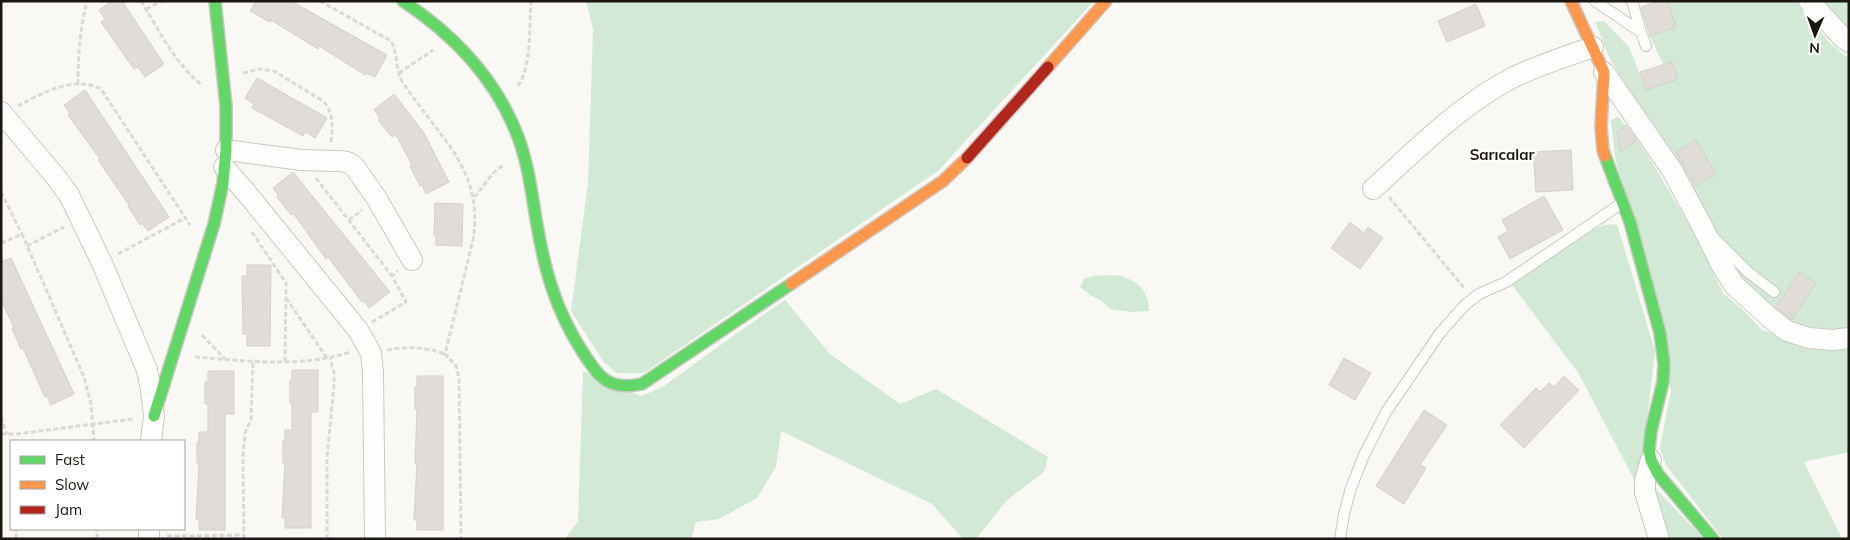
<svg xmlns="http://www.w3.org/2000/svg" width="1850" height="540" viewBox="0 0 1850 540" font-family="Mulish,sans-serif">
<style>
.green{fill:#d2e9d6}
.building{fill:#e0dcd7;stroke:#d3d0ca}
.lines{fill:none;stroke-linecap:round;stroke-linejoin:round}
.lane-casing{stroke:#cbc8c2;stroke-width:12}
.street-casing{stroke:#cbc8c2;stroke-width:22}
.fast-casing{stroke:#cbc8c2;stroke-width:14}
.slow-casing{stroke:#cbc8c2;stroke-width:14}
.jam-casing{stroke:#cbc8c2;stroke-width:14}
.path{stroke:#dad9d8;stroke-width:3;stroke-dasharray:5 2.5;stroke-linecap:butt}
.lane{stroke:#fefefd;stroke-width:10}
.street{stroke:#fefefd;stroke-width:20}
.fast{stroke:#63d668;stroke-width:11}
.slow{stroke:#ff974d;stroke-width:11}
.jam{stroke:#b3261e;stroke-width:11}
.labels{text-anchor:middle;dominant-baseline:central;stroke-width:5;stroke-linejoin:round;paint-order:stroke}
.neighbourhood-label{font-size:15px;font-weight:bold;fill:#1b170f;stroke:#fff}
</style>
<rect width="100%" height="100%" fill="#faf8f4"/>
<path class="green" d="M 586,1 L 1094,1 L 939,170 L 644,373 L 616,373 L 603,361 L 571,311 L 588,183 L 593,29 Z
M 1668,1 L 1796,1 L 1829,42 L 1845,56 L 1849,57 L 1849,329 L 1815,333 L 1798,326 L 1774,311 L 1745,284 L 1708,216 L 1610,59 L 1595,22 L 1604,21 L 1629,47 L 1646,90 L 1678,79 L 1672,62 L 1663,64 L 1650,36 L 1676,27 Z
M 1819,1 L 1849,1 L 1849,29 L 1843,26 Z
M 1618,117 L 1637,139 L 1656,169 L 1696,237 L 1723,293 L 1744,311 L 1762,330 L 1817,348 L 1849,349 L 1849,452 L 1804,462 L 1842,539 L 1723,539 L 1666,465 L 1660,448 L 1671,390 L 1615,156 L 1611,120 Z
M 1617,224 L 1655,351 L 1639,489 L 1579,374 L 1512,285 L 1591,230 L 1604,225 Z
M 1115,275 C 1136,278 1149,290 1149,311 L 1132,312 L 1110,309 L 1103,302 L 1090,295 L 1080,287 L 1084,279 L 1093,276 Z
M 785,300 L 830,354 L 900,404 L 936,389 L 1048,457 L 1044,472 L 1007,500 L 976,539 L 963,539 L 932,504 L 781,431 L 776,467 L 757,498 L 719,519 L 696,522 L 691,539 L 565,539 L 578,521 L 583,371 L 641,396 L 661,388 L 740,331 Z
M 1652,485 L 1704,539 L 1665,539 Z"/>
<path class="building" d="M 112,1 L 122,1 L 164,64 L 145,77 L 138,67 L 134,69 L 101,22 L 105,19 L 99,10 Z
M 256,1 L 291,1 L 387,55 L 375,77 L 366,73 L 365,75 L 319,46 L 318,49 L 271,20 L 270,22 L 250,11 Z
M 1659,1 L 1668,1 L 1676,27 L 1650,36 L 1641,7 Z
M 1476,4 L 1485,26 L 1447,42 L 1438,21 Z
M 1672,62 L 1678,79 L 1646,90 L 1640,72 Z
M 257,78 L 327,118 L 315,138 L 305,132 L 303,136 L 252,108 L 254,104 L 245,98 Z
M 85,90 L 169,217 L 148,231 L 142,223 L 140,225 L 128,206 L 129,205 L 98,160 L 100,159 L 68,115 L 70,113 L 64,105 Z
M 394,94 L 424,133 L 449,182 L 426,194 L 422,185 L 420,186 L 410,166 L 412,165 L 396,135 L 392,137 L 378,120 L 380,118 L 374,110 Z
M 1626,125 L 1637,140 L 1620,152 L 1617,132 Z
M 1696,140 L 1716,174 L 1696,186 L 1676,152 Z
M 1571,150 L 1573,190 L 1536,192 L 1533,152 Z
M 293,172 L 390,292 L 369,308 L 364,301 L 362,302 L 328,257 L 326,259 L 293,213 L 291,215 L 277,197 L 279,196 L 273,188 Z
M 1544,196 L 1563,230 L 1510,259 L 1498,237 L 1508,231 L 1502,220 Z
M 435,203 L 463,204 L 462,246 L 436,245 L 436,235 L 434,235 Z
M 1350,222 L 1364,233 L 1368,227 L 1383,238 L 1360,269 L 1331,248 Z
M 11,258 L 74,394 L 51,405 L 47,396 L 45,397 L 23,348 L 21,349 L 12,328 L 14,327 L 1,301 L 1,262 Z
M 247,265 L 271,265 L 270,346 L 247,346 L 247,334 L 243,334 L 242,276 L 247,276 Z
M 1799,272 L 1816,283 L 1792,320 L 1776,307 Z
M 1344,358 L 1371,373 L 1355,400 L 1329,385 Z
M 292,370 L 318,370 L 318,412 L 311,412 L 311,528 L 285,528 L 285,518 L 282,518 L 285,463 L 283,463 L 283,440 L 285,440 L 285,430 L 292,430 L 292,403 L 290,403 L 290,380 L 292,380 Z
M 208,371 L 234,371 L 234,414 L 225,414 L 225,530 L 199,530 L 199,520 L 196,520 L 199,464 L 197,464 L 197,442 L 199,442 L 199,432 L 208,432 L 208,404 L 205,404 L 205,382 L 208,381 Z
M 417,376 L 443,376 L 443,530 L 417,530 L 417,520 L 414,520 L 417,464 L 415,464 L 417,409 L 415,409 L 415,387 L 417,387 Z
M 1564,376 L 1579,390 L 1524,448 L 1500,425 L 1536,388 L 1540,392 L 1549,383 L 1554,387 Z
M 1424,410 L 1447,425 L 1420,465 L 1426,468 L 1404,504 L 1376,486 Z"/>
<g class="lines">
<defs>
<path id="lane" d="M 1595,1 L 1641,32
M 1632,1 L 1641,32 L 1646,46
M 1715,239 L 1748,272 L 1774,292
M 1340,539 L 1344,514 L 1351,488 L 1364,455 L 1386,412 L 1440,333 L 1464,306 L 1479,294 L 1506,282 L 1622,203"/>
<path id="street" d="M 1809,1 L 1843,38 L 1849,42
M 1604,72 L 1672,170 L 1702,226 L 1721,264 L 1734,285 L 1769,317 L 1787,331 L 1809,338 L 1833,340 L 1849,338
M 1,112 L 55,176 L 69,195 L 102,263 L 147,370 L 151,390 L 154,416 L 151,441
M 226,150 L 301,160 L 339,161 L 347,162 L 354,166 L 377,199 L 412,260
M 224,167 L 249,196 L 358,330 L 371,353 L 373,373 L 375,539
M 1373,189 C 1417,149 1461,104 1514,77 C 1539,65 1567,56 1593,47
M 1651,460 L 1645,480 L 1645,492 L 1659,539
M 149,529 L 149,539"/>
<path id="fast" d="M 403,1 C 451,33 491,73 514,127 C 527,156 531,188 536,219 C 544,268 555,309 582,351 C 599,377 608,391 642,384 L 791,284
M 1605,156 L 1630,222 L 1660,333 L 1664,364 L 1663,382 L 1651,431 L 1649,450 L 1651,460 L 1658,474 L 1713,539
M 154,416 L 214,224 L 223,183 L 226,150 L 226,106 L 215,1"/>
<path id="slow" d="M 1571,1 L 1604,72 L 1601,127 L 1603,150 L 1605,156
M 1048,67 L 1106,1
M 791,284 L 943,181 L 967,158"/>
<path id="jam" d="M 967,158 L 1048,67"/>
</defs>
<use href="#lane" class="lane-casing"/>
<use href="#street" class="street-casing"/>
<use href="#fast" class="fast-casing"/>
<use href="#slow" class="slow-casing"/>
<use href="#jam" class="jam-casing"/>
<path class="path" d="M 141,1 C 159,30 175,64 202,85
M 320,1 L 391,41 C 398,53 395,68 402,81 C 436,135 485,168 473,240 L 445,354 L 456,366 L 459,378 L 461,539
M 146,9 L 162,1
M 243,73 L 260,69 L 274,71 L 323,101 C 335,113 332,129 331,145
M 399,73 L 433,50
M 78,84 C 78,56 80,28 87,1
M 518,86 C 532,66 529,26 531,1
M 18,106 C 42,93 74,75 101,89 L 190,225
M 316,178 L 392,276
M 1,192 L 22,234
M 474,197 C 483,189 493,168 504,166
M 1389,197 L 1465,289
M 349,220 L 362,210
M 252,232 L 286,283 L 285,362
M 1,243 L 22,234 L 84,377 L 91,404 L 94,441
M 27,246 L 64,227
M 118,254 L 185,218
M 286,298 L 327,358
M 372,322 L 406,302 L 392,276 L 398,271
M 202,335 L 225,359
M 387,350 C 407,346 426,347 445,354
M 195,357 C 246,361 302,368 350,352
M 1,417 L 7,434
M 1,434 L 17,434 L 133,419
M 167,536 L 244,535
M 16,539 L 16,529
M 97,539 L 97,529
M 244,539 L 243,457 L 245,433 L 251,419 L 253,360
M 327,539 L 327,458 L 334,385 L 334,373 L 330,358"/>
<use href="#lane" class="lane"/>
<use href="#street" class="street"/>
<use href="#fast" class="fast"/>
<use href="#slow" class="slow"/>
<use href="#jam" class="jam"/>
</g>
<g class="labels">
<g class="neighbourhood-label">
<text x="1502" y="154">Sarıcalar</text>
</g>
</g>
<rect width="1850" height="540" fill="none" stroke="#1b170f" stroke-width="5"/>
<rect x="10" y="440" width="175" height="90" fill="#ffffff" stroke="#a4a29f"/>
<rect x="20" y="456" width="25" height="8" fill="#63d668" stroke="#a4a29f"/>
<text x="55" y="465" font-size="15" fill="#1b170f">Fast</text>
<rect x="20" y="481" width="25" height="8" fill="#ff974d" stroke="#a4a29f"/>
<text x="55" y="490" font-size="15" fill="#1b170f">Slow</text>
<rect x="20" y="506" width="25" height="8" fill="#b3261e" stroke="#a4a29f"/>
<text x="55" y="515" font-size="15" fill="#1b170f">Jam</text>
<g transform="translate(1815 35) rotate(182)" stroke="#ffffff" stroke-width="4" paint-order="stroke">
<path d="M0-4L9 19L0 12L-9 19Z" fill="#1b170f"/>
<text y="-8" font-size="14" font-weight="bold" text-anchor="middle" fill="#1b170f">N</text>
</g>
</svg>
